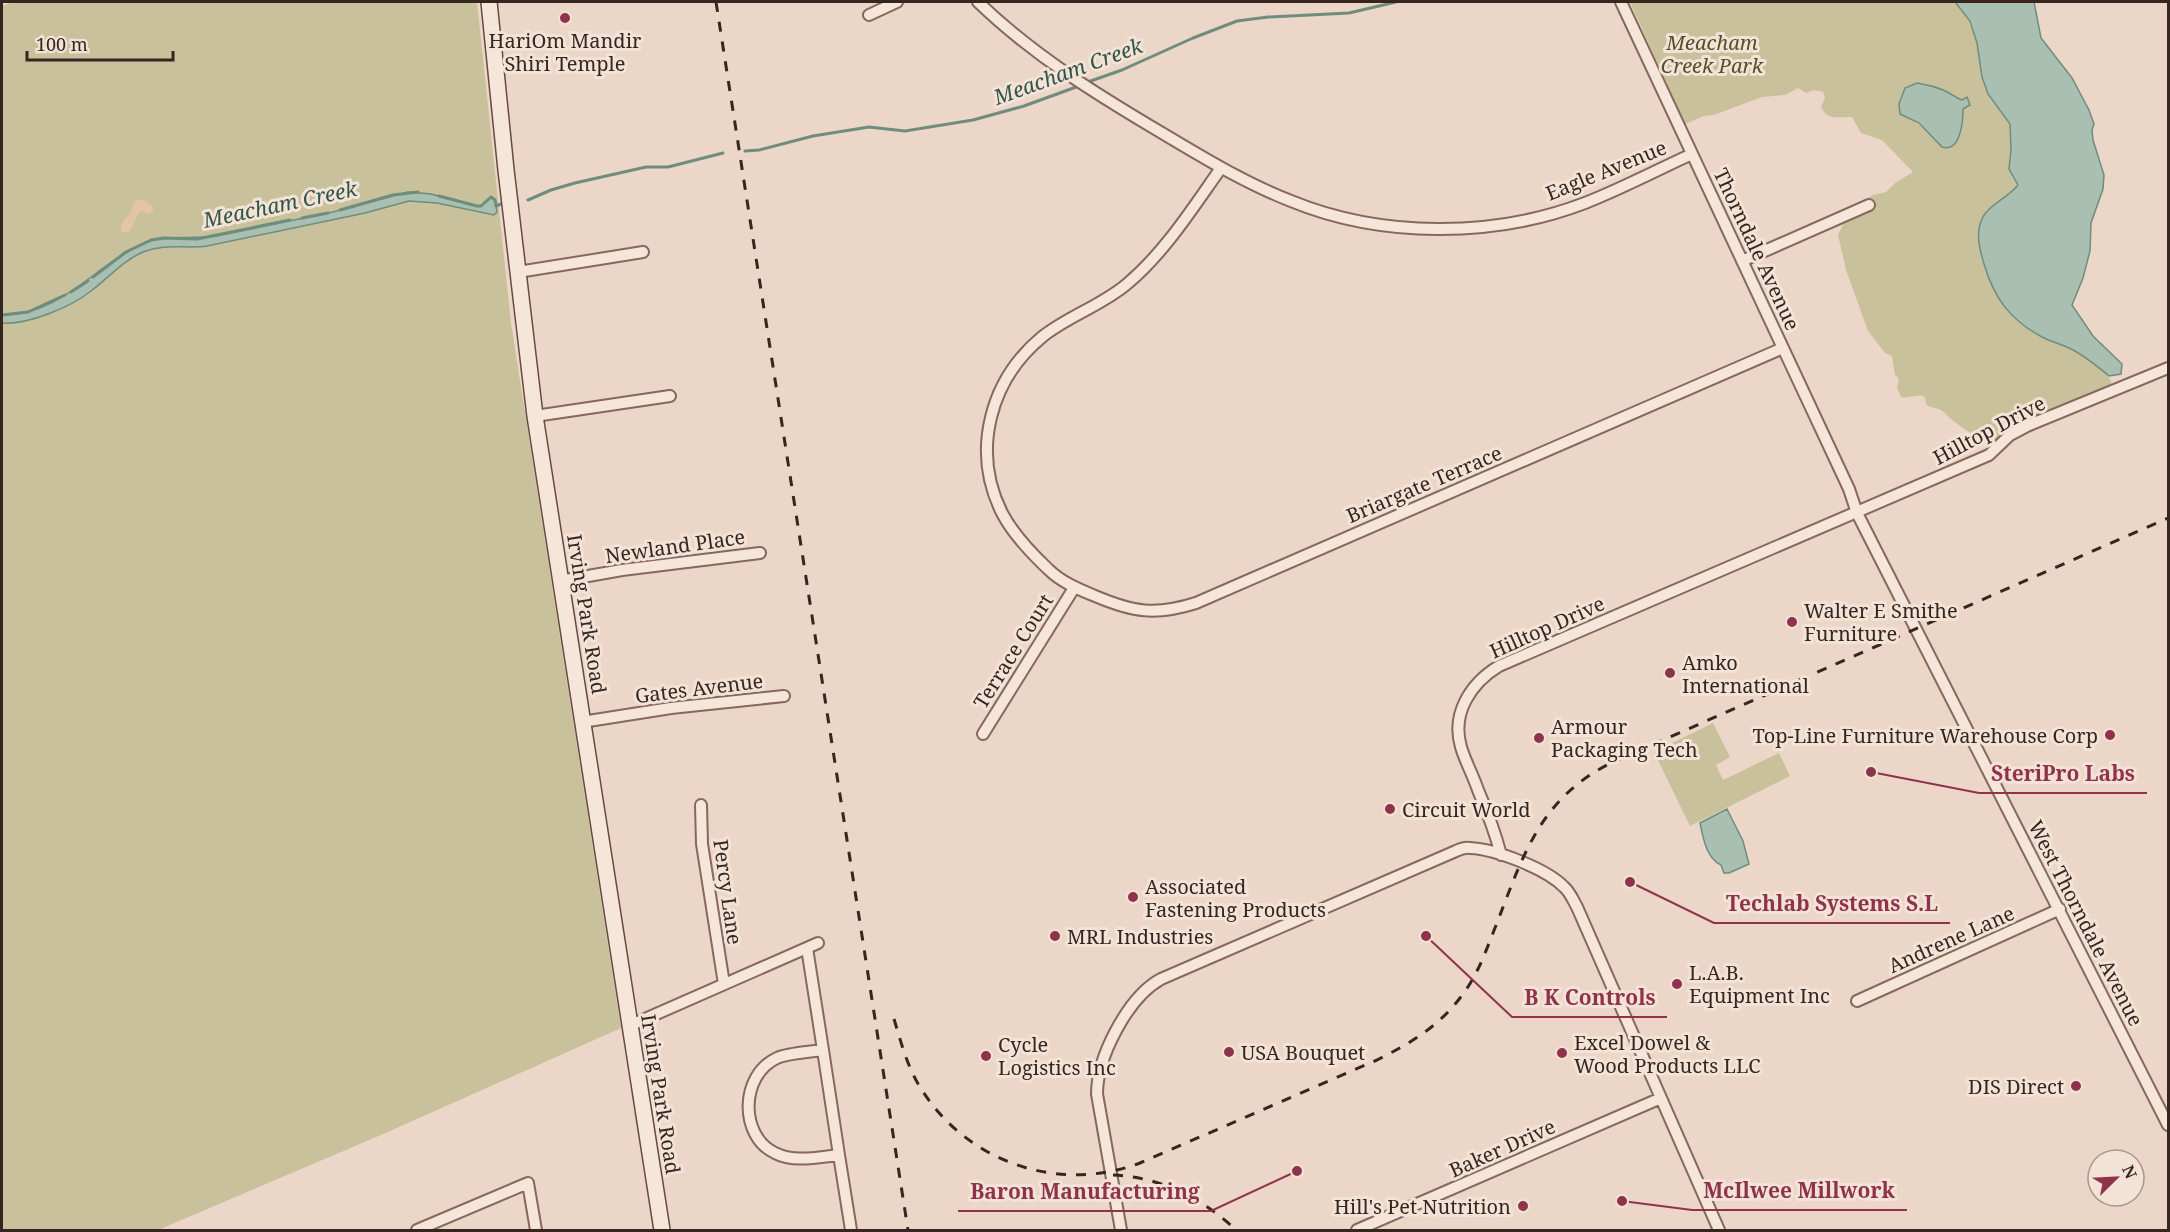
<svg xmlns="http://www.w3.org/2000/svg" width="2170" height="1232" viewBox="0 0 2170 1232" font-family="'Noto Serif',serif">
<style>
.green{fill:#c8c19c;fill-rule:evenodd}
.sand{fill:#e4c3a7}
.water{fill:#a8bfb2;stroke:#6f8d7d;stroke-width:1.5}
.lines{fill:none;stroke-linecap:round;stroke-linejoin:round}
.stream{stroke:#6f8d7d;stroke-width:3}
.street-casing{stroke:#85685e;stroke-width:14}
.secondary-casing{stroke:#674a41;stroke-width:18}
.street{stroke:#f6e6da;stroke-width:10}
.secondary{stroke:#f6e6da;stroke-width:15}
.rail{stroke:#372520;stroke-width:3;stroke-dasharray:10 10;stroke-linecap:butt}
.poi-dot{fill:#8f334d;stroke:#f3e3d6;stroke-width:2}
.labels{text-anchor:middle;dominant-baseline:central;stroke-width:6;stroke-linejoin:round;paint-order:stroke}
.poi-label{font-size:20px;fill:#372520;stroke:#f3e3d6;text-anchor:start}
.park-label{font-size:20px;font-style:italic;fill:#515129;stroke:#f3e3d6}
.street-label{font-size:20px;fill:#372520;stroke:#f3e3d6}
.water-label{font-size:21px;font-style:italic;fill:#315549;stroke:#f3e3d6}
.leader{fill:none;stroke:#8f334d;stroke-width:2}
.callout-dot{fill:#8f334d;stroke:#f3e3d6;stroke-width:2}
.callout-label{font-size:21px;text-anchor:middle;font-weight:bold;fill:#8f334d;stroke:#f3e3d6;stroke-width:6;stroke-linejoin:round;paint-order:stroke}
</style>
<rect width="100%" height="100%" fill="#ebd6c7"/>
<path class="green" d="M 13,2 L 477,2 L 511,323 L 621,1028 L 381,1135 L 158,1230 L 2,1230 L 2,6 Z
M 1630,2 L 1955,2 L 1970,21 L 1977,43 L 1982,77 L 1988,94 L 2010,124 L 2011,149 L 2009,159 L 2012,177 L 2018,185 C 2004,202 1985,206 1979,229 C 1985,244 2011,317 2018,322 C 2038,338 2109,360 2112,385 L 2026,421 L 1993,446 C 1976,443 1980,438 1969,432 C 1959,426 1951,419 1942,411 C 1937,407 1931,409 1926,404 L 1925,397 C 1918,393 1909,399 1901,397 L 1897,388 L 1899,379 L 1895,375 L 1892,356 L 1885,353 L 1868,331 L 1846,270 L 1838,235 L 1846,219 L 1861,203 L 1873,195 L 1886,192 L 1895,183 L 1913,172 L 1882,140 L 1861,133 L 1852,117 C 1840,116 1828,122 1821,107 L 1825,98 L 1823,92 L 1814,90 L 1806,93 L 1798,88 L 1785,95 L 1762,97 L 1714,115 L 1704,116 L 1685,124 ZM 1921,84 C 1930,85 1941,88 1949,93 C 1954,96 1956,98 1962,100 L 1967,97 L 1966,107 L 1934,140 C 1923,124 1915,123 1900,113 L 1899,110 Z
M 1713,723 L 1730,757 L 1716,765 L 1723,780 L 1779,753 L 1790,776 L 1690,826 L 1654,752 Z"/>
<path class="sand" d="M 142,199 L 153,206 L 153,211 L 147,214 L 143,211 L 139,212 L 130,231 L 122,233 C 118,224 126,219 131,212 L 131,209 L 135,201 Z"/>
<path class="water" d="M 1955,2 L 2034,2 L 2041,38 L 2072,78 L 2089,110 L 2094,124 L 2092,130 L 2093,140 L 2104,175 L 2103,189 L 2091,223 L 2090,251 L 2083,278 L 2072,305 L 2093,336 L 2122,364 L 2121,374 L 2109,376 C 2097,366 2085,356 2071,349 C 2062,344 2051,342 2042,337 C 2010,320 1994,298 1984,264 C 1980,250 1975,234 1982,219 C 1987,206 2009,197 2018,185 L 2009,169 L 2011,149 L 2010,124 L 1988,94 L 1982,77 L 1977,43 L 1970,21 Z
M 1917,83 C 1928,85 1939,87 1949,93 C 1954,96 1956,98 1962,100 L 1967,97 L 1970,105 L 1963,109 C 1963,120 1961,153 1942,147 L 1919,123 L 1900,114 L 1899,104 L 1905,88 Z
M 408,192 L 431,194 L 477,206 L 481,206 L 491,197 L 495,200 L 497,212 L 494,215 L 437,203 L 409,201 L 365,213 L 207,246 C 185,249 165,243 143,252 C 124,260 108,278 91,291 C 71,307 28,325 2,323 L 2,315 C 61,315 92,268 140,245 C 164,233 191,240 217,236 L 333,212 Z
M 1727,809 L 1743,841 L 1749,864 L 1729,873 L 1724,873 L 1721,865 C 1706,858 1703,837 1700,823 Z"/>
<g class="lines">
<path class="stream" d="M 1085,83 L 1122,70 L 1193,38 L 1237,21 L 1268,17 L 1349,13 L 1396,2
M 745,151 L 759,150 L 813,136 L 869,127 L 905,131 L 973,120 L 1024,106 L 1079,86
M 439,196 L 477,206 L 481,206 L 491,197 L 495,200 L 496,206 L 501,204
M 528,200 L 551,190 L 575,183 L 646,167 L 668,167 L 723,153
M 340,210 L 393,195 L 418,192
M 302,218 L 328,213
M 93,277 L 126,252 L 151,240 L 164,238 L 197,239 L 290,220
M 71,292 L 88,281
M 2,315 L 28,312 L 65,295"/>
<defs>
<path id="street" d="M 978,2 C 1033,55 1096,94 1162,133 C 1204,158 1245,183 1291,201 C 1381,238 1494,238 1585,203 C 1621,189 1657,170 1692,154
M 1621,2 L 1849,489 L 1857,513 L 2168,1125
M 869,15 L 897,2
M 1221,168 C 1192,209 1165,252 1127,284 C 1101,306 1068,316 1042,337 C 990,380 971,451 1002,513 C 1013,534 1031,553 1048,569 C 1061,582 1078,589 1095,596 C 1133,612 1155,616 1196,603 L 1783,348
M 1742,261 L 1869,205
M 518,272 L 643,252
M 535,416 L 670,396
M 560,581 L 622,570 L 760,553
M 582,722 L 671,708 L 784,696
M 983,734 L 1074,588
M 701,805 L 702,844 L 724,984
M 1501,855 C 1495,832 1487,811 1478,790 C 1473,775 1465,761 1461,747 C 1451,713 1471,683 1499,666 L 1989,455 L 2010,435 L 2027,426 L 2168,368
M 807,948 L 823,1050
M 1857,1001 L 2060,909
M 629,1026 L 818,943
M 823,1050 L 839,1155 C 819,1157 794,1163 775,1153 C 739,1136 740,1075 777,1058 C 788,1053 810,1052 823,1050 Z
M 839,1155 L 851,1230
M 417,1230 L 528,1183 L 536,1230
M 1121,1230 L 1097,1094 C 1097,1057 1128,997 1161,979 L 1456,851 C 1460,849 1465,847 1470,848 C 1495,849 1547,869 1564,887 C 1570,892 1573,900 1577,907 L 1719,1230
M 1357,1230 L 1661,1098"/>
<path id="secondary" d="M 489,2 L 506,170 L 535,416 L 662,1230"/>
</defs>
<use href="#street" class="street-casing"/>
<use href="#secondary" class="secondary-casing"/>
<use href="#street" class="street"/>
<use href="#secondary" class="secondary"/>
<path class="rail" d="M 716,2 L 908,1230
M 894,1019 C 901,1042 907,1066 920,1087 C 966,1162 1058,1194 1140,1163 L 1377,1060 C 1409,1044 1438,1027 1460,998 C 1476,978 1484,956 1493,933 C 1522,860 1537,799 1613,762 L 2168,518
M 1113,1175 C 1160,1177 1202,1198 1236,1230"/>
</g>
<g class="poi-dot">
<circle cx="565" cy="18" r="6"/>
<circle cx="1792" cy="622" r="6"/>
<circle cx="1670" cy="673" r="6"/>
<circle cx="2110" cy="735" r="6"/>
<circle cx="1539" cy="738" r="6"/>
<circle cx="1390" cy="809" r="6"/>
<circle cx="1133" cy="897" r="6"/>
<circle cx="1055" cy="936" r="6"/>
<circle cx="1677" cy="984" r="6"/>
<circle cx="1229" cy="1052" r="6"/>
<circle cx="1562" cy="1053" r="6"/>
<circle cx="986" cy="1056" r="6"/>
<circle cx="2076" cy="1086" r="6"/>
<circle cx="1523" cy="1206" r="6"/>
</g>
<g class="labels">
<g class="poi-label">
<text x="565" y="40" text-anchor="middle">HariOm Mandir<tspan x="565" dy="23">Shiri Temple</tspan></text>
<text x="1804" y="610">Walter E Smithe<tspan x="1804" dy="23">Furniture</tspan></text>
<text x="1682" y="662">Amko<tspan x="1682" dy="23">International</tspan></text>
<text x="1551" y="726">Armour<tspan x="1551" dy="23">Packaging Tech</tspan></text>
<text x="2098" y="735" text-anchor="end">Top-Line Furniture Warehouse Corp</text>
<text x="1402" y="809">Circuit World</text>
<text x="1145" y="886">Associated<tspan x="1145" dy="23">Fastening Products</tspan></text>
<text x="1067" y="936">MRL Industries</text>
<text x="1689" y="972">L.A.B.<tspan x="1689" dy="23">Equipment Inc</tspan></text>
<text x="1574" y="1042">Excel Dowel &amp;<tspan x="1574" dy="23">Wood Products LLC</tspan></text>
<text x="998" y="1044">Cycle<tspan x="998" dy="23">Logistics Inc</tspan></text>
<text x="1241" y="1052">USA Bouquet</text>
<text x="2064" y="1086" text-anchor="end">DIS Direct</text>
<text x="1511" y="1206" text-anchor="end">Hill's Pet Nutrition</text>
</g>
<g class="park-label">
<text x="1712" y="42">Meacham<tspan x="1712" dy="23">Creek Park</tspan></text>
</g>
<g class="street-label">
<text transform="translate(1606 170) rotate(-22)">Eagle Avenue</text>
<text transform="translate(1757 249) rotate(65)">Thorndale Avenue</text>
<text transform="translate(1989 430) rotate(-28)">Hilltop Drive</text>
<text transform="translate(1424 484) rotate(-23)">Briargate Terrace</text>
<text transform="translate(675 546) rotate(-8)">Newland Place</text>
<text transform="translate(587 614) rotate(81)">Irving Park Road</text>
<text transform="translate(1547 627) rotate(-24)">Hilltop Drive</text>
<text transform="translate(1013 651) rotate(-58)">Terrace Court</text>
<text transform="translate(699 688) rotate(-7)">Gates Avenue</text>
<text transform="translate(728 892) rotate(82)">Percy Lane</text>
<text transform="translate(2086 923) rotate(63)">West Thorndale Avenue</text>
<text transform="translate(1951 939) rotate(-24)">Andrene Lane</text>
<text transform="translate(661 1094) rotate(81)">Irving Park Road</text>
<text transform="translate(1502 1148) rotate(-24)">Baker Drive</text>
</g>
<g class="water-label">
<text transform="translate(1068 71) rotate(-20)">Meacham Creek</text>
<text transform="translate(280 204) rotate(-12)">Meacham Creek</text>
</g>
</g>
<path class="leader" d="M1871 772L1979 793H2147M1630 882L1714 923H1950M1426 936L1512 1017H1667M1622 1201L1692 1210H1907M1297 1171L1211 1211H958"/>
<g class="callout-dot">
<circle cx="1871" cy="772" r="6"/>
<circle cx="1630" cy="882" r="6"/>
<circle cx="1426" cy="936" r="6"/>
<circle cx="1622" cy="1201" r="6"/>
<circle cx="1297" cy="1171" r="6"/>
</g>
<g class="callout-label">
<text x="2063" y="781">SteriPro Labs</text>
<text x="1832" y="911">Techlab Systems S.L</text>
<text x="1590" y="1005">B K Controls</text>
<text x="1799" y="1198">McIlwee Millwork</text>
<text x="1085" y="1199">Baron Manufacturing</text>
</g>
<rect width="2170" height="1232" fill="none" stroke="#372520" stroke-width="6"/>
<g transform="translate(2116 1178) rotate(66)"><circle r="28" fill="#f3e3d6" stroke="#a8978d" stroke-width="1.5"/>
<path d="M0-4.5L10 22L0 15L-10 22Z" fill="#8f334d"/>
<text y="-9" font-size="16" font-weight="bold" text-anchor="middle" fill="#372520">N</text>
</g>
<path d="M27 51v9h146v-9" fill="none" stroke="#372520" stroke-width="3"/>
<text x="36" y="51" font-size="18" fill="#372520" stroke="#f3e3d6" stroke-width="4.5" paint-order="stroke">100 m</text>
</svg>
